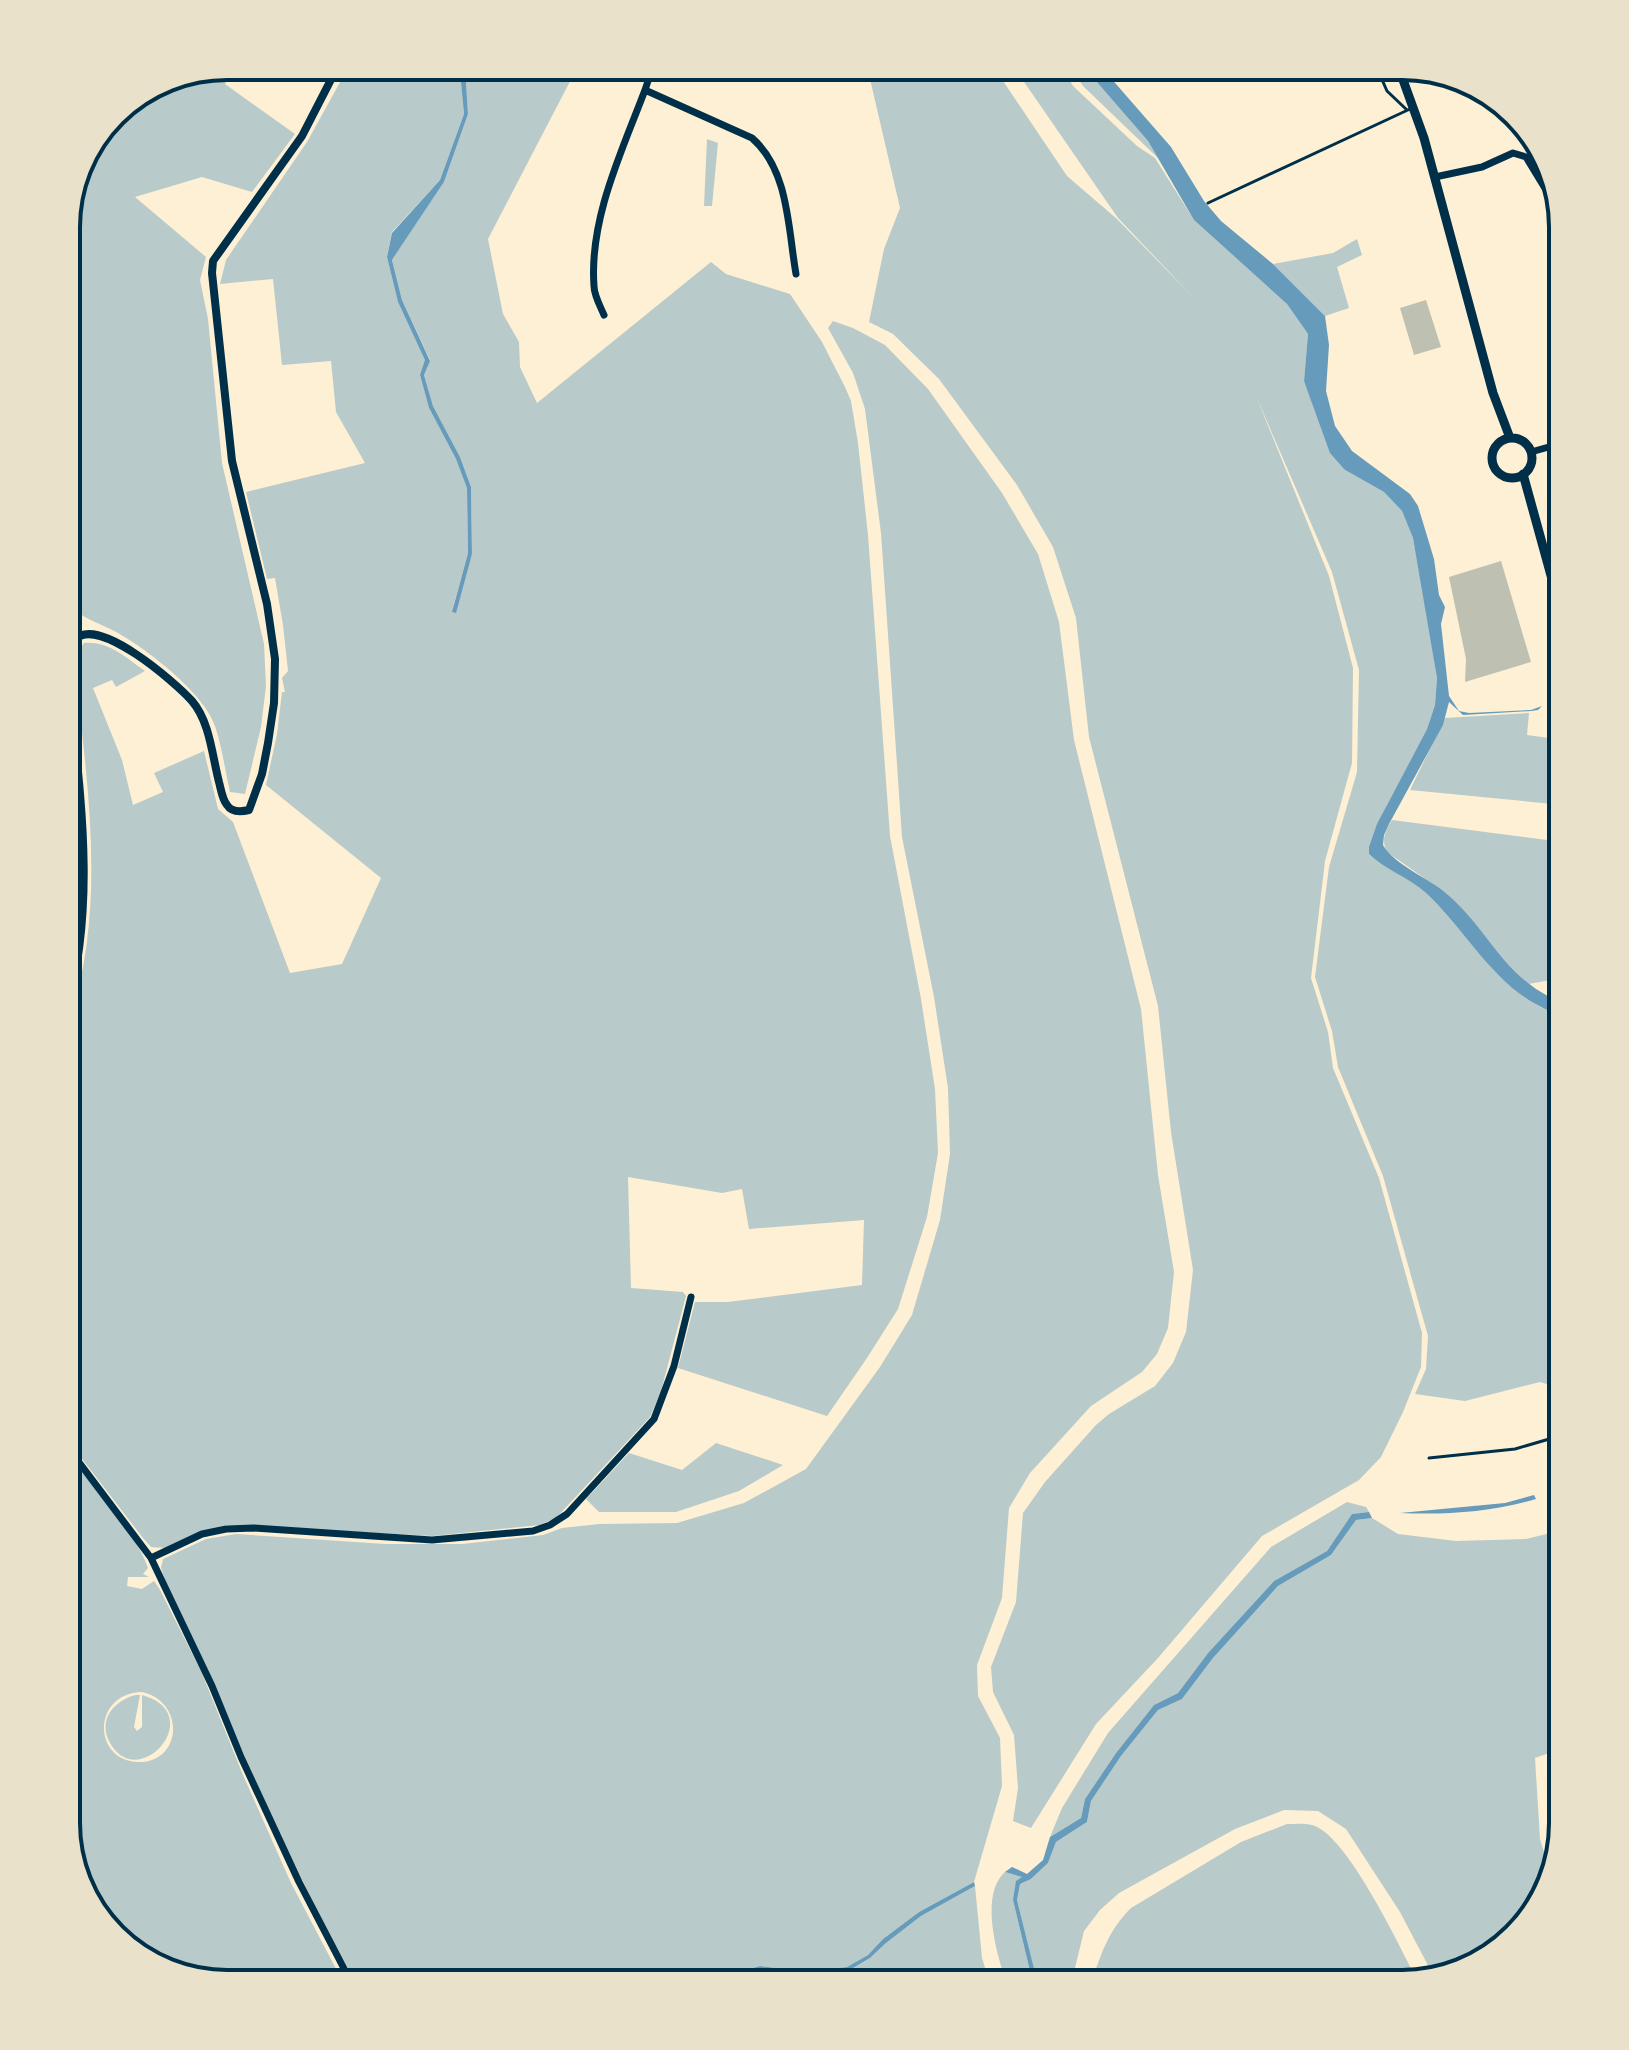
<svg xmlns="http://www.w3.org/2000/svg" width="1629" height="2050" viewBox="0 0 1629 2050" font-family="'Roboto Condensed',sans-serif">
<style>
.green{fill:#b9caca;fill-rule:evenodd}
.water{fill:#669bbc}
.building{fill:#bec0b2}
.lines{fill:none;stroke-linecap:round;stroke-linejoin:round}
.service{stroke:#003049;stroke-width:3}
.minor{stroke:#003049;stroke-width:7}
.tertiary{stroke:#003049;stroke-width:8}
.secondary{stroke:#003049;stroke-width:9}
.rim{fill:none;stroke:#003049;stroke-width:4}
</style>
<rect width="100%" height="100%" fill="#fdf0d5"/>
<path class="green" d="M 227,66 L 233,66 L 225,84 L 295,134 L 252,192 L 202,177 L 135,197 L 206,257 L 200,280 L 208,319 L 222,463 L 264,644 L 266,686 L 261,727 L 245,794 L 230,792 C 225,770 222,747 215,726 C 204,693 148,650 118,633 C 98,622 81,619 66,601 L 66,216 L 83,155 L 120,106 L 166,78 Z
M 349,66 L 454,66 L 461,83 L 464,114 L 440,180 L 392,232 L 387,257 L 398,302 L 426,361 L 420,375 L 429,408 L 456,459 L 467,487 L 468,553 L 452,611 L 472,554 L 471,487 L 460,457 L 433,406 L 424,375 L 430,360 L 402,300 L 392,260 L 444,182 L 468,114 L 466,82 L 458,66 L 578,66 L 488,239 L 503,314 L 519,342 L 520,367 L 537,403 L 711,262 L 726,274 L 790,294 L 822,342 L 845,387 L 851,401 L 858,443 L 868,535 L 890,836 L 921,999 L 935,1089 L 938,1153 L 927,1217 L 898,1309 L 867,1358 L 827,1416 L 678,1368 L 695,1302 L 728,1302 L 862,1285 L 864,1220 L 749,1229 L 742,1189 L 722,1193 L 628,1177 L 631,1288 L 683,1292 L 686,1296 L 661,1391 L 650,1417 L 556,1518 L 539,1525 L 433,1536 L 226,1525 L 201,1531 L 166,1548 L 151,1547 L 143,1538 L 66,1438 L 66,1030 C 108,915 88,789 75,670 L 76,655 L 84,643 C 109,641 125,657 145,671 L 116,687 L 112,680 L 93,688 L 122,760 L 133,805 L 163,792 L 154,773 L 204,751 L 218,809 L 233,822 L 290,973 L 342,964 L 381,878 L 266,785 L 277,734 L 282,692 L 285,692 L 282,678 L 288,671 L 283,625 L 275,578 L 267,579 L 246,492 L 365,463 L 336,412 L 331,361 L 282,365 L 273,279 L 220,284 L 226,260 L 307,142 Z
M 867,66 L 993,66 L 1067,176 L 1117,219 L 1194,298 L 1118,218 L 1013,66 L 1062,66 L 1073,86 L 1137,146 L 1155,158 L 1194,220 L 1287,304 L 1308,334 L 1304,381 L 1345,470 L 1384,492 L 1402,511 L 1413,538 L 1424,596 L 1437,678 L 1435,705 L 1427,729 L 1386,807 L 1369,854 C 1384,869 1409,877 1426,893 C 1474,937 1498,996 1563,1016 L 1563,1389 L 1540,1382 L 1465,1401 L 1415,1394 L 1426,1369 L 1428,1336 L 1383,1176 L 1338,1067 L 1332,1031 L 1315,977 L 1329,867 L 1357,772 L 1359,670 L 1332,572 L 1256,396 L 1329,576 L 1353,668 L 1352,763 L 1325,861 L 1311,978 L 1328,1032 L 1333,1068 L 1379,1178 L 1422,1333 L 1421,1367 L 1403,1412 L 1381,1457 L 1359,1480 L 1262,1536 L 1158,1658 L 1096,1724 L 1031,1828 L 1013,1821 L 1018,1788 L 1014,1735 L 993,1692 L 991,1667 L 1016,1602 L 1023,1513 L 1045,1482 L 1096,1425 L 1109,1414 L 1155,1386 L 1173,1363 L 1186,1332 L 1193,1270 L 1171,1132 L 1158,1006 L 1089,737 L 1076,618 L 1053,547 L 1017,485 L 939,379 L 893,334 L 869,322 L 884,249 L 900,208 Z
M 1069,66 L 1083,66 L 1148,141 L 1158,158 L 1083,86 Z
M 707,139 L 718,143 L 712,206 L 704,206 Z
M 1357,239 L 1362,255 L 1337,267 L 1349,308 L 1325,316 L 1273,264 L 1333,253 Z
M 833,321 L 853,328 L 885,345 L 928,389 L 1002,493 L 1038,554 L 1059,622 L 1074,740 L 1141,1009 L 1158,1175 L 1174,1272 L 1168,1328 L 1157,1354 L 1142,1372 L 1091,1406 L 1030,1473 L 1009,1508 L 1002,1598 L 977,1665 L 978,1696 L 1000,1738 L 1002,1786 L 974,1882 L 919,1912 L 883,1939 L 868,1955 L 847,1967 L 807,1972 L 760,1966 L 711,1980 L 706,1984 L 357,1984 C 283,1854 229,1715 165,1580 L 161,1568 L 163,1559 L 206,1539 L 236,1534 L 385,1544 L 462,1544 L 543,1535 L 562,1528 L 599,1524 L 677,1523 L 744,1503 L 806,1469 L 880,1367 L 912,1315 L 940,1220 L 950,1154 L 948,1088 L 934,997 L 902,837 L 881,533 L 865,409 L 853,373 L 828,328 Z
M 1529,713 L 1527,735 L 1563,740 L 1563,805 L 1410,790 L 1445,718 Z
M 66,742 C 76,819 82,900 66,977 Z
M 1392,820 L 1563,842 L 1563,978 L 1528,984 L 1497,954 L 1447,894 L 1387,852 C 1381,840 1385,831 1392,820 Z
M 716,1443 L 783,1465 L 739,1491 L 676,1512 L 599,1512 L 586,1499 L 629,1453 L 682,1470 Z
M 66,1452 C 90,1483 136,1532 148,1568 L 143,1574 L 149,1577 L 128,1577 L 127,1586 L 142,1589 L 154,1581 L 159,1588 L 201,1671 L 243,1775 L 291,1883 L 344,1984 L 226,1984 L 155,1967 L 93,1913 L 66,1823 ZM 142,1692 C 186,1702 182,1763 138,1762 C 92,1761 92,1693 142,1692 Z
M 1347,1502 L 1366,1507 L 1369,1512 L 1352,1514 L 1327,1551 L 1274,1581 L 1208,1653 L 1178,1693 L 1154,1705 L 1116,1753 L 1085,1799 L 1081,1818 L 1050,1837 L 1062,1808 L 1108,1733 L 1271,1547 Z
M 1372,1518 L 1398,1534 L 1456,1541 L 1526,1539 L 1563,1530 L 1563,1574 L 1560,1581 L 1554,1657 L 1563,1694 L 1563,1748 L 1535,1758 L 1540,1839 L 1550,1872 L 1542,1903 L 1492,1957 L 1433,1975 L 1400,1912 L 1346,1829 L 1318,1811 L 1284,1810 L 1235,1829 L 1119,1893 L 1100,1910 L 1084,1931 L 1071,1984 L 1037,1984 L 1017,1900 L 1020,1884 L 1031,1879 L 1048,1863 L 1056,1842 L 1087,1822 L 1091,1801 L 1121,1756 L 1158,1710 L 1182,1699 L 1213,1658 L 1278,1586 L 1331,1555 L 1356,1520 Z
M 136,1695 L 140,1695 L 134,1727 L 137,1731 L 142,1727 L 142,1695 C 210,1714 137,1796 109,1741 C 98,1719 115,1700 136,1695 Z
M 1287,1824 C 1295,1824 1305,1823 1312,1825 C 1346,1833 1400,1947 1417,1980 L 1403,1984 L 1091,1984 C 1101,1954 1108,1931 1131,1908 L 1241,1842 Z
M 1005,1872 L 1023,1877 L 1013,1900 L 1033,1984 L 1007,1984 C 997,1956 979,1895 1005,1872 Z
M 975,1886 L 982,1958 L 990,1984 L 713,1984 L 760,1970 L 807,1977 L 848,1971 L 870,1958 L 886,1943 L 921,1916 Z"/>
<path class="water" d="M 454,66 L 458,66 L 466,82 L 468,114 L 444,182 L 392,260 L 402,300 L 430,361 L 424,375 L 433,406 L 460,457 L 471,487 L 472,554 L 456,613 L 452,612 L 468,553 L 467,488 L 456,459 L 429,408 L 420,375 L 425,360 L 398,302 L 387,257 L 392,233 L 440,180 L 464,114 L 461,83 Z
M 1083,66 L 1104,66 L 1109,76 L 1171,147 L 1204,201 L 1221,221 L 1273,264 L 1325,316 L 1329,345 L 1326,391 L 1335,426 L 1352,451 L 1410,494 L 1418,506 L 1434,559 L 1439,595 L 1445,607 L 1441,624 L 1449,696 L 1459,711 L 1469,713 L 1531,710 L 1542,706 L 1538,710 L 1531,711 L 1463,715 L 1449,702 L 1443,725 L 1389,824 L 1384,835 L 1383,845 C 1394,865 1429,878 1447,894 C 1491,932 1503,979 1563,1003 L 1563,1016 C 1498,996 1473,937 1426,893 C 1408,877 1384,869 1369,854 L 1369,847 L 1377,824 L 1427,729 L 1435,705 L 1437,678 L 1413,538 L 1402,511 L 1384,492 L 1345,470 L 1330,453 L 1304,381 L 1308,334 L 1287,304 L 1194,220 L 1148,141 Z
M 1534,1495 L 1536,1499 C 1491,1512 1447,1515 1400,1513 L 1505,1503 Z
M 1369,1512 L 1372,1518 L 1356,1520 L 1331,1555 L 1278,1586 L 1213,1658 L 1182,1699 L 1158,1710 L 1121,1756 L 1091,1801 L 1087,1822 L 1056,1842 L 1048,1863 L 1031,1879 L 1020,1884 L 1017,1900 L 1036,1977 L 1037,1984 L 1033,1984 L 1013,1900 L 1016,1881 L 1022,1877 L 1005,1872 L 1012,1867 L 1027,1874 L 1043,1860 L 1050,1837 L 1081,1818 L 1085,1799 L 1116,1753 L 1154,1705 L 1178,1693 L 1208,1653 L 1274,1581 L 1327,1551 L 1352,1514 Z
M 974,1882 L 975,1886 L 921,1916 L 886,1943 L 870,1958 L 848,1971 L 807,1977 L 760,1971 L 707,1984 L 711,1980 L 760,1966 L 807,1972 L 847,1967 L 868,1955 L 883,1939 L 919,1912 Z"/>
<path class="building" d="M 1426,300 L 1441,347 L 1414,355 L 1400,308 Z
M 1501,561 L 1531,662 L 1465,682 L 1466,659 L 1449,577 Z"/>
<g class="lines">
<path class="service" d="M 1376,66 L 1387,91 L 1407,110
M 1208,203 L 1410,109
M 1429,1458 L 1515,1449 L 1563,1435
M 1563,1673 L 1559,1656 L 1563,1603"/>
<path class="minor" d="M 653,66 L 645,90 L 752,138 C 789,170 788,229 796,274
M 1435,177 L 1482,167 L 1513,153 L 1526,157 L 1557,208
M 604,315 C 600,306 594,295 594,286 C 589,219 622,151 645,90
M 1531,452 L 1563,443
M 66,1445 L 151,1558 L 212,1686 L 241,1757 L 299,1882 L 352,1984
M 151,1558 L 202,1534 L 226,1529 L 254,1528 L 432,1540 L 533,1531 L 550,1525 L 567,1514 L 654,1419 L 674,1366 L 691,1297"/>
<path class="tertiary" d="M 66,1012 C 98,901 79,787 68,675 C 68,664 67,649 75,640 C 97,614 176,683 192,701 C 210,722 212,755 219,782 C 221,789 222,799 227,805 C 232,813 241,812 249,810 L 262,774 L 268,743 L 274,703 L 275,659 L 267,604 L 232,461 L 212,273 L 213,261 L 302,136 L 338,66"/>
<path class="secondary" d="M 1398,66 L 1424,138 L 1493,393 L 1510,438
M1492 458a20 20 0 1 1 40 0a20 20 0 1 1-40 0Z
M 1523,474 L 1563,619"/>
</g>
<path d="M0 0H1629V2050H0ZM227 80H1402A147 147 0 0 1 1549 227V1823A147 147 0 0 1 1402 1970H227A147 147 0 0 1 80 1823V227A147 147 0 0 1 227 80Z" fill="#e9e1ca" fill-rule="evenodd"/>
<path class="rim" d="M227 80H1402A147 147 0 0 1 1549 227V1823A147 147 0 0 1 1402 1970H227A147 147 0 0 1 80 1823V227A147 147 0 0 1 227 80Z"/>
</svg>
